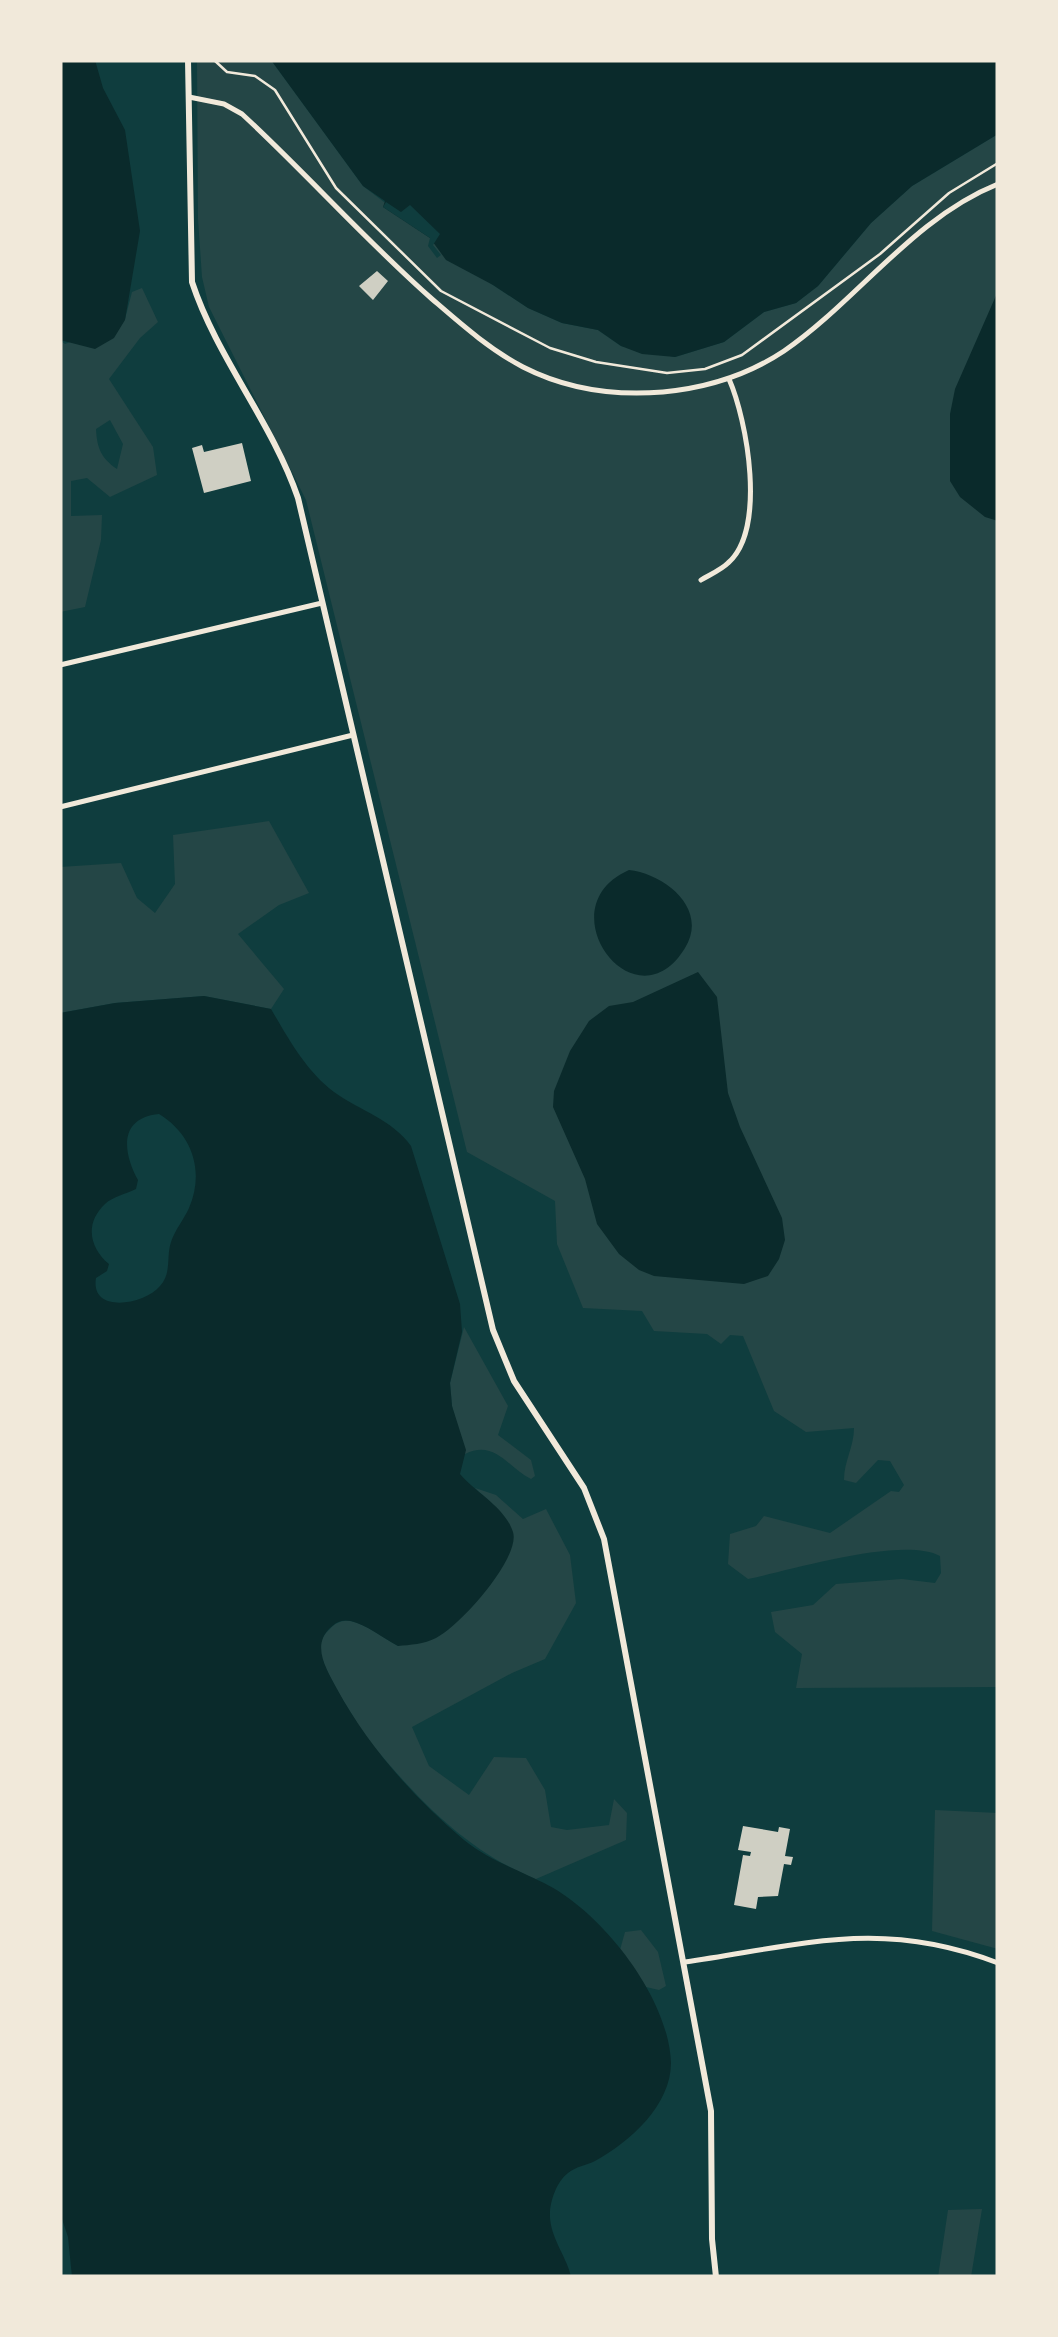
<svg xmlns="http://www.w3.org/2000/svg" width="1058" height="2337" viewBox="0 0 1058 2337" font-family="'Roboto Condensed',sans-serif">
<style>
.green{fill:#244646;fill-rule:evenodd}
.water{fill:#0a2a2b;fill-rule:evenodd}
.pier{fill:#0f3d3e}
.building{fill:#cfcfc3}
.lines{fill:none;stroke-linecap:round;stroke-linejoin:round}
.path{stroke:#f1e9da;stroke-width:2.5}
.minor{stroke:#f1e9da;stroke-width:5}
.tertiary{stroke:#f1e9da;stroke-width:6}
</style>
<rect width="100%" height="100%" fill="#0f3d3e"/>
<path class="green" d="M 197,60 L 271,60 L 363,186 L 493,285 L 528,308 L 562,323 L 598,330 L 621,346 L 675,357 L 724,342 L 764,312 L 796,303 L 818,286 L 871,223 L 912,186 L 998,134 L 998,1687 L 796,1688 L 802,1654 L 775,1632 L 771,1612 L 813,1605 L 836,1584 L 902,1579 L 935,1583 L 941,1573 L 940,1556 C 902,1536 792,1570 748,1579 L 728,1564 L 730,1534 L 756,1526 L 764,1516 L 830,1533 L 891,1491 L 899,1492 L 904,1485 L 890,1461 L 878,1460 L 856,1483 L 844,1480 C 844,1461 854,1447 854,1428 L 806,1432 L 774,1411 L 743,1336 L 730,1335 L 721,1344 L 707,1334 L 654,1331 L 642,1311 L 583,1308 L 557,1244 L 555,1201 L 467,1152 L 306,500 L 209,307 L 202,277 L 198,219 Z
M 142,288 L 158,322 L 140,338 L 109,379 L 153,447 L 157,475 L 110,497 L 87,478 L 71,481 L 71,516 L 102,515 L 101,540 L 85,607 L 60,612 L 60,340 L 65,344 L 125,319 L 132,292 ZM 110,420 L 123,444 L 117,469 C 101,458 97,448 96,429 Z
M 269,821 L 309,893 L 279,905 L 238,934 L 284,989 L 271,1009 L 204,996 L 115,1003 L 60,1013 L 60,867 L 121,863 L 137,898 L 155,913 L 175,884 L 173,835 Z
M 464,1327 L 508,1406 L 498,1435 L 531,1460 L 535,1476 L 531,1479 C 508,1468 495,1439 465,1454 L 452,1406 L 450,1383 Z
M 475,1488 L 496,1495 L 523,1519 L 546,1509 L 570,1555 L 576,1603 L 545,1659 L 512,1673 L 412,1727 L 429,1766 L 469,1795 L 494,1757 L 526,1758 L 545,1790 L 551,1827 L 567,1830 L 609,1825 L 614,1799 L 627,1813 L 626,1840 L 536,1879 C 470,1853 421,1803 376,1749 C 362,1733 321,1668 320,1649 C 320,1641 324,1634 330,1629 C 335,1623 342,1620 350,1621 C 366,1624 383,1638 398,1646 L 492,1504 Z
M 935,1810 L 998,1813 L 998,1949 L 932,1931 Z
M 641,1930 L 658,1952 L 666,1986 L 659,1990 L 646,1987 L 620,1950 L 625,1932 Z
M 982,2209 L 971,2277 L 938,2277 L 948,2210 Z"/>
<path class="water" d="M 60,60 L 95,60 L 103,88 L 125,130 L 140,231 L 125,320 L 114,338 L 95,349 L 60,340 Z
M 271,60 L 998,60 L 998,134 L 912,186 L 871,223 L 818,286 L 796,303 L 764,312 L 724,342 L 675,357 L 642,354 L 621,346 L 598,330 L 562,323 L 528,308 L 493,285 L 446,260 L 430,238 L 383,207 L 385,201 L 363,186 Z
M 998,291 L 998,521 L 985,517 L 960,497 L 950,481 L 950,414 L 955,389 Z
M 629,870 C 665,874 709,909 685,948 C 635,1030 544,907 629,870 Z
M 698,972 L 717,997 L 728,1093 L 740,1127 L 782,1218 L 785,1240 L 779,1259 L 768,1276 L 744,1284 L 654,1276 L 639,1270 L 619,1254 L 597,1224 L 585,1179 L 553,1107 L 554,1091 L 570,1051 L 589,1021 L 609,1006 L 633,1002 Z
M 204,996 L 271,1009 C 288,1038 306,1071 334,1092 C 359,1110 393,1120 411,1146 L 460,1304 L 462,1332 L 450,1383 L 452,1406 L 466,1450 L 460,1474 C 476,1493 505,1507 513,1532 C 521,1558 459,1627 436,1638 C 424,1644 410,1645 398,1646 C 383,1638 367,1625 351,1621 C 342,1619 336,1622 330,1628 C 311,1646 327,1670 337,1689 C 368,1746 414,1798 464,1840 C 489,1860 516,1869 544,1883 C 601,1911 669,1997 671,2063 C 671,2105 630,2142 595,2161 C 587,2165 575,2167 568,2173 C 557,2181 550,2201 550,2214 C 549,2236 568,2259 571,2277 L 72,2277 L 68,2237 L 60,2213 L 60,1013 L 115,1003 ZM 159,1114 C 192,1134 205,1171 189,1208 C 184,1219 175,1230 171,1242 C 166,1257 172,1273 160,1286 C 144,1305 90,1314 96,1278 L 107,1271 L 109,1264 C 90,1248 84,1224 105,1204 C 112,1197 126,1194 136,1189 L 138,1180 C 123,1153 118,1118 159,1114 Z"/>
<path class="pier" d="M 386,202 L 401,212 L 410,205 L 440,234 L 433,245 L 441,255 L 437,258 L 428,246 L 430,238 L 383,207 Z"/>
<path class="building" d="M 377,271 L 388,281 L 373,300 L 359,286 Z
M 242,443 L 251,481 L 204,493 L 192,448 L 202,445 L 204,452 Z
M 743,1826 L 778,1832 L 779,1827 L 790,1829 L 785,1856 L 793,1857 L 791,1865 L 784,1864 L 778,1896 L 758,1897 L 756,1909 L 734,1905 L 743,1855 L 750,1856 L 751,1852 L 738,1850 Z"/>
<g class="lines">
<path class="path" d="M 214,60 L 227,72 L 255,76 L 275,90 L 336,188 L 441,291 L 550,348 L 596,362 L 667,373 L 705,369 L 742,355 L 880,254 L 949,193 L 998,163"/>
<path class="minor" d="M 189,97 L 224,104 L 242,114 C 307,174 366,241 432,299 C 461,324 489,349 523,367 C 566,389 615,396 663,392 C 706,388 748,375 784,351 C 858,300 913,218 998,184
M 701,580 C 709,575 721,570 728,563 C 767,529 747,420 729,379
M 60,665 L 322,603
M 60,807 L 353,735
M 685,1962 C 803,1945 880,1918 998,1963"/>
<path class="tertiary" d="M 188,60 L 192,282 C 217,358 272,422 298,498 L 493,1330 L 514,1381 L 584,1488 L 604,1539 L 711,2111 L 712,2239 L 716,2277"/>
</g>
<rect width="1058" height="2337" fill="none" stroke="#f1e9da" stroke-width="125"/>
</svg>
